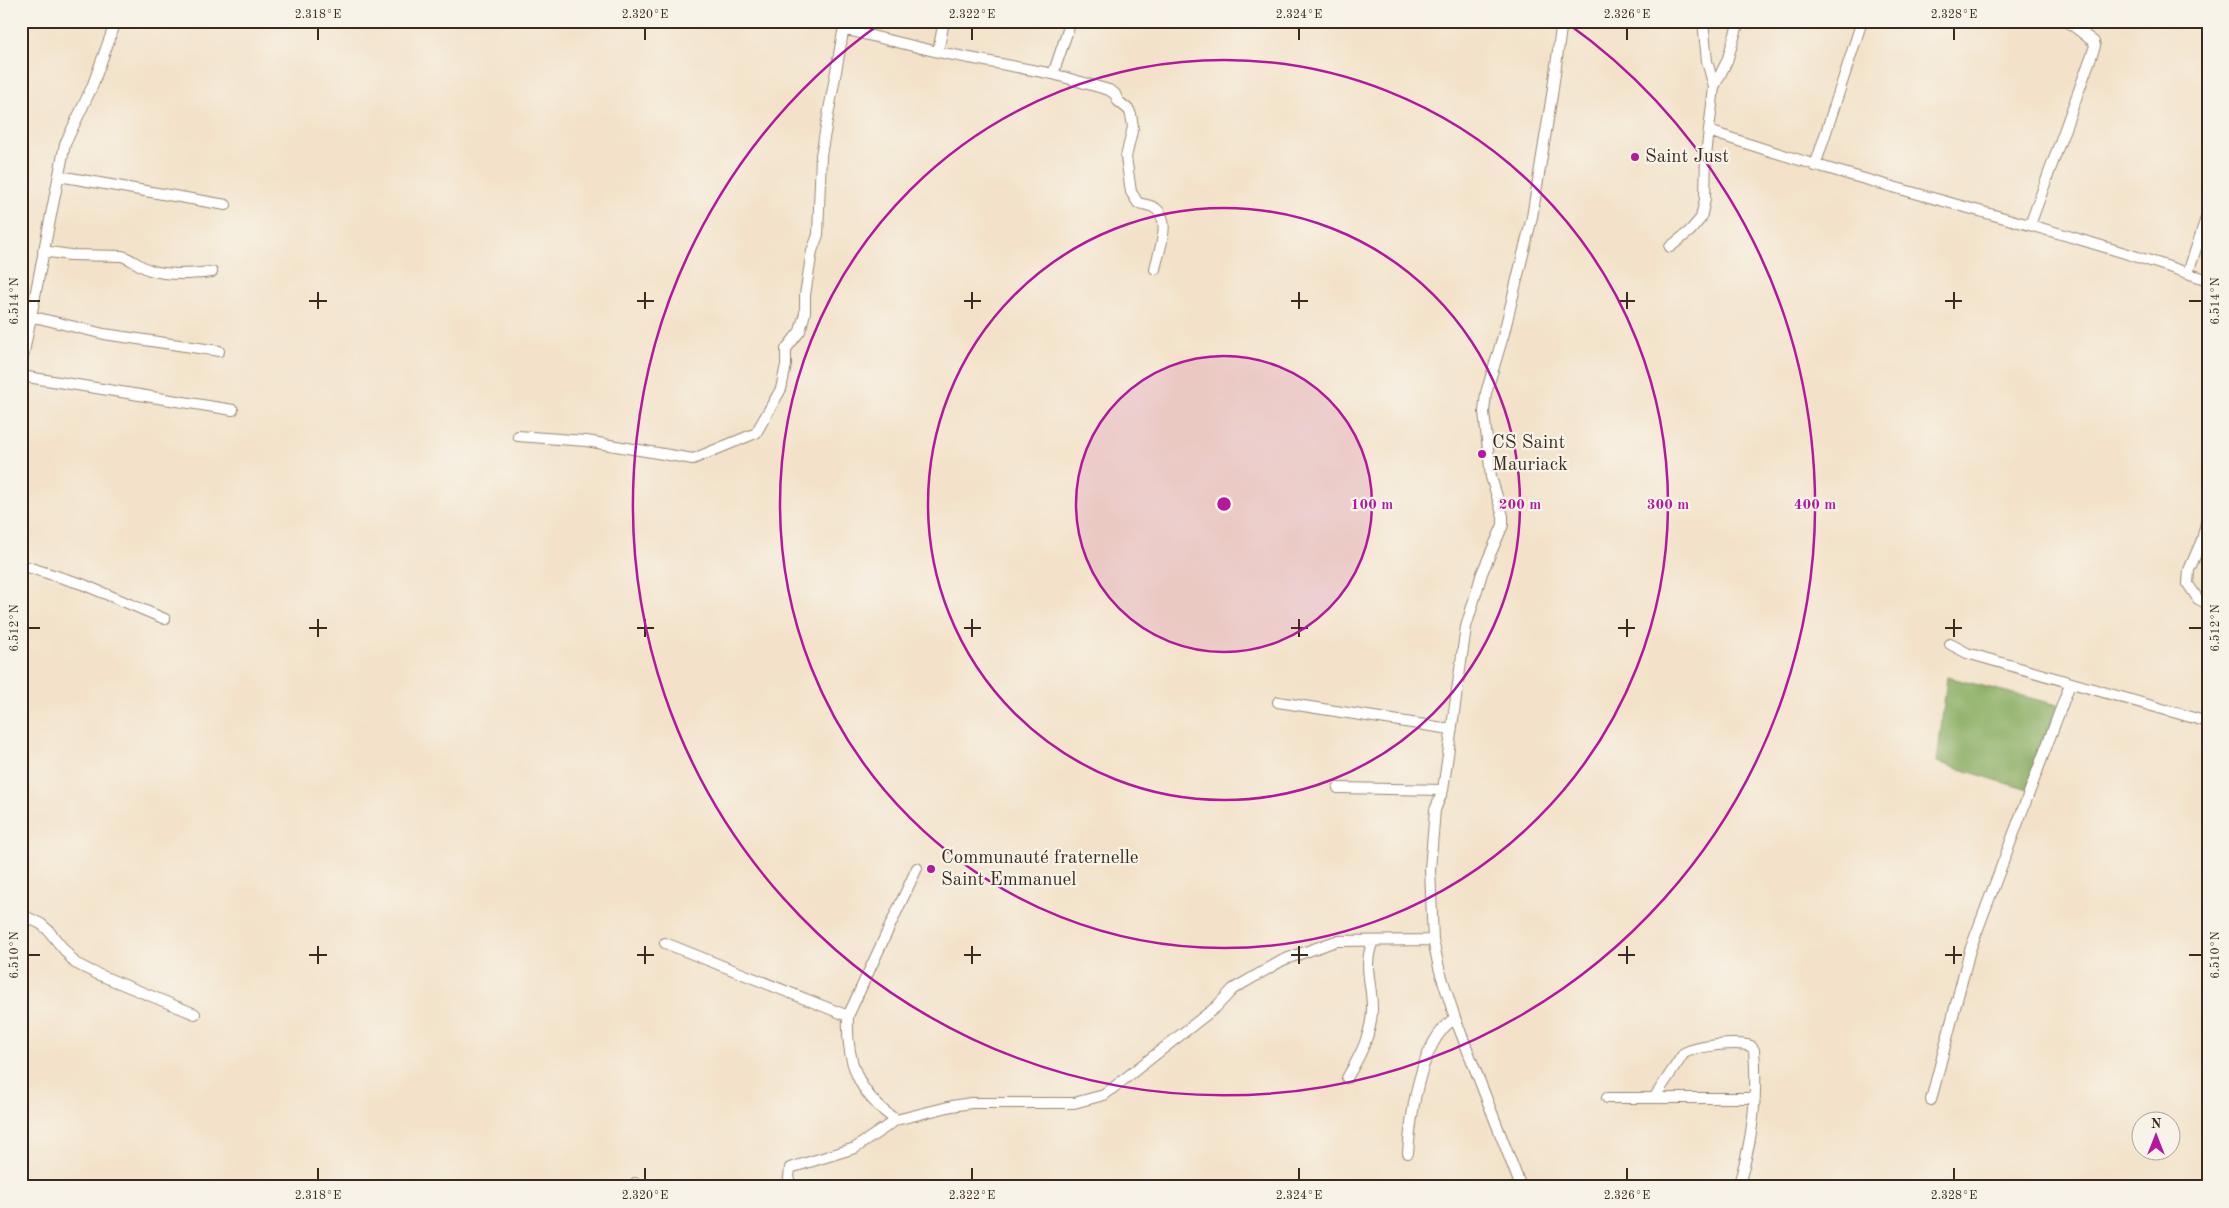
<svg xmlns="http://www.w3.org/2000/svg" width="2229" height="1208" viewBox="0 0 2229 1208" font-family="'Old Standard TT',serif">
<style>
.forest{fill:#88ac60;stroke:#626b3f}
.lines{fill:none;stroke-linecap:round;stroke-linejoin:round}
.minor-casing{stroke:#978674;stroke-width:12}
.minor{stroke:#fff;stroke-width:10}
.ticks{fill:none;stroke:#3b2a1e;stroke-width:2}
.ring{fill:none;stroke:#b5179e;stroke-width:2.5}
.poi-dot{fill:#b5179e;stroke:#f7f3e8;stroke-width:2}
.labels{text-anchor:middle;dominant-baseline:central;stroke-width:4.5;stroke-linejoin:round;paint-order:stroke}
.poi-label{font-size:19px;fill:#3b2a1e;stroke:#f7f3e8;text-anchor:start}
.centre{fill:#b5179e;stroke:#f7f3e8;stroke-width:2.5}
.ring-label{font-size:15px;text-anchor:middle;font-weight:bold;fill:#b5179e;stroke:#f7f3e8;stroke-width:4.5;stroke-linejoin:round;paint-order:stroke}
.neatline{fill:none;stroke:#3b2a1e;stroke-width:2}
.ticks-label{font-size:12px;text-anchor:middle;fill:#3b2a1e}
</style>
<rect width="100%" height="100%" fill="#f7f3e8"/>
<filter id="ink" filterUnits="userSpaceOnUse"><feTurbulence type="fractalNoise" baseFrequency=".02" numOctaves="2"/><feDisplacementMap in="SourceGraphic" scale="10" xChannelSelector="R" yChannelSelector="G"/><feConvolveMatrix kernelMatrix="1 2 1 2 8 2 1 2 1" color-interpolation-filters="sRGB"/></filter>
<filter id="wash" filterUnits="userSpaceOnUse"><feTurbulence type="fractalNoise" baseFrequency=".0096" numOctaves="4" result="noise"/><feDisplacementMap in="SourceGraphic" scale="20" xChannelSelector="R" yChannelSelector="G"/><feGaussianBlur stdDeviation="1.12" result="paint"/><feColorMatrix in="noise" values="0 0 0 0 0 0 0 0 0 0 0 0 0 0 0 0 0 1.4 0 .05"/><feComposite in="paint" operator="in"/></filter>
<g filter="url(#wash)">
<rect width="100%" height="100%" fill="#f3e2c9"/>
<path class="forest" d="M 1947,677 L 2058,705 L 2028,790 L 1937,762 Z"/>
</g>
<g filter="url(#ink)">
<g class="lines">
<defs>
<path id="minor" d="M 1703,21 L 1707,61 L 1714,87
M 843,29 L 938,52 L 1053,74 L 1109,90 L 1115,94 L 1118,101 L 1129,110 L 1131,115 L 1133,127 L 1126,157 L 1131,192 L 1138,203 C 1142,204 1149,205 1153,207 C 1174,217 1158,253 1155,269
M 938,52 L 944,21
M 1053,74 L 1071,21
M 1709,131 C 1873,187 2043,223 2208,280
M 1815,166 L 1862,21
M 59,176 L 226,205
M 2030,225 L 2095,46 L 2094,42 L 2067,21
M 1670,247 L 1690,231 L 1701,218 L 1705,199 L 1706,156 L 1714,87 L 1727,61 L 1739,21
M 43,251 L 70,255 L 122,256 C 132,259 140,267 150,270 C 169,276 192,274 212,272
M 2188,273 L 2208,212
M 30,316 L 104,334 L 219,351
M 21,367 L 65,144 L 92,87 L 116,21
M 21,376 L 233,410
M 518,436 L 586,441 L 693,459 L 756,433 L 781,389 L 786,365 L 786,349 L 800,331 L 805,313 L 805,295 L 812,251 L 818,235 L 821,155 L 845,21
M 2208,514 L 2202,540 L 2189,570 L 2188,584 L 2198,599 L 2208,604
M 21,565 L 82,584 L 165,619
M 1950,644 L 1967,653 L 2208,722
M 1278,702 L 1450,729
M 1338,788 L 1443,790
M 21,914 L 41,924 L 48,930 L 75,963 L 95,973 L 195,1014
M 665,943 L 848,1016
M 1347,1078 C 1360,1056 1373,1032 1372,1005 C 1371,979 1363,966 1373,941
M 1607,1098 L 1755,1098
M 1654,1098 L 1684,1053 C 1698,1046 1736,1041 1751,1046 L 1754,1050 C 1758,1097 1752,1143 1738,1187
M 1931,1100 L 1970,950 L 2070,684
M 896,1120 C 858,1094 846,1062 848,1016 L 917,868
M 1408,1153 C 1411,1114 1419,1042 1455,1018
M 633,1187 L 635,1183
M 788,1187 L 790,1168 L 855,1148 L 896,1120 L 952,1106 L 971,1103 L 1074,1103 L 1104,1095 L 1216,1007 L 1233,989 L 1283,960 L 1336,941 L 1433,940
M 1521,1187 L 1455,1018 L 1439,968 L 1433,940 L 1430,869 L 1435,810 L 1443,790 L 1466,627 L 1482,573 L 1503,525 L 1503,516 L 1491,477 L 1484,412 L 1486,393 L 1504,333 L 1532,217 L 1552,95 L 1562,21"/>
</defs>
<use href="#minor" class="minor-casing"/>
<use href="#minor" class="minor"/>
</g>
</g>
<path class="ticks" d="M 318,28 L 318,40M 645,28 L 645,40M 972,28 L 972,40M 1299,28 L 1299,40M 1627,28 L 1627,40M 1954,28 L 1954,40M 318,292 L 318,309M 645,292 L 645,309M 972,292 L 972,309M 1299,292 L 1299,309M 1627,292 L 1627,309M 1954,292 L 1954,309M 28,301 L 40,301M 309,301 L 327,301M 637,301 L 654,301M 964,301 L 981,301M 1291,301 L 1308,301M 1618,301 L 1635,301M 1945,301 L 1962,301M 2189,301 L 2202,301M 318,619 L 318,637M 645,619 L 645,637M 972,619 L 972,637M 1299,619 L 1299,637M 1627,619 L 1627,637M 1954,619 L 1954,637M 28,628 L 40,628M 309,628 L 327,628M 637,628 L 654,628M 964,628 L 981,628M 1291,628 L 1308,628M 1618,628 L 1635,628M 1945,628 L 1962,628M 2189,628 L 2202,628M 318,946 L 318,964M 645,946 L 645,964M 972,946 L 972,964M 1299,946 L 1299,964M 1627,946 L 1627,964M 1954,946 L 1954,964M 28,955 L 40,955M 309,955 L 327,955M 637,955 L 654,955M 964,955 L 981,955M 1291,955 L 1308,955M 1618,955 L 1635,955M 1945,955 L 1962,955M 2189,955 L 2202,955M 318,1168 L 318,1180M 645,1168 L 645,1180M 972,1168 L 972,1180M 1299,1168 L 1299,1180M 1627,1168 L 1627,1180M 1954,1168 L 1954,1180"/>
<circle cx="1224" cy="504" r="148" fill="#b5179e" fill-opacity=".12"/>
<g class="ring">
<circle cx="1224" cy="504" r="148"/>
<circle cx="1224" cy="504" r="296"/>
<circle cx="1224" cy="504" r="444"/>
<path d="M1567 23A591 591 0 1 1 881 23"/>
</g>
<g class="poi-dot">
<circle cx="1635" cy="157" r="5"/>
<circle cx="1482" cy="454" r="5"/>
<circle cx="931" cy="869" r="5"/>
</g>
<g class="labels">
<g class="poi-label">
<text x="1645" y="157">Saint Just</text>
<text x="1492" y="443">CS Saint<tspan x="1492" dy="22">Mauriack</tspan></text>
<text x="941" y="858">Communauté fraternelle<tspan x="941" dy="22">Saint Emmanuel</tspan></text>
</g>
</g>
<circle cx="1224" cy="504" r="8" class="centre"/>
<g class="ring-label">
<text x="1372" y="509">100 m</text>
<text x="1520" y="509">200 m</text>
<text x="1668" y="509">300 m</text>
<text x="1815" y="509">400 m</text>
</g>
<rect width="2229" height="1208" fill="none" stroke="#f7f3e8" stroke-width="55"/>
<g transform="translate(2156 1136)"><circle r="24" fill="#f7f3e8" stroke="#aca397"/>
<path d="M0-4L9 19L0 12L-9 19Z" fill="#b5179e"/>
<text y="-8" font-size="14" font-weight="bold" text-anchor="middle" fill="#3b2a1e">N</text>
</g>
<rect x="28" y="28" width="2174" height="1152" class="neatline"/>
<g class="ticks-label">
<text x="318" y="18">2.318°E</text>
<text x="645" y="18">2.320°E</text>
<text x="972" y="18">2.322°E</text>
<text x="1299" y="18">2.324°E</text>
<text x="1627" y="18">2.326°E</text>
<text x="1954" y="18">2.328°E</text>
<text transform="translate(14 301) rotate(-90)" y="4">6.514°N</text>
<text transform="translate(2215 301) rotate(-90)" y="4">6.514°N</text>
<text transform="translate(14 628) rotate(-90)" y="4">6.512°N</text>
<text transform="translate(2215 628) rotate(-90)" y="4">6.512°N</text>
<text transform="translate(14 955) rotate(-90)" y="4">6.510°N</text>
<text transform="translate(2215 955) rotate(-90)" y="4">6.510°N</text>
<text x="318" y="1199">2.318°E</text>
<text x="645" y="1199">2.320°E</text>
<text x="972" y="1199">2.322°E</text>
<text x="1299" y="1199">2.324°E</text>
<text x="1627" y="1199">2.326°E</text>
<text x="1954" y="1199">2.328°E</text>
</g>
</svg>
